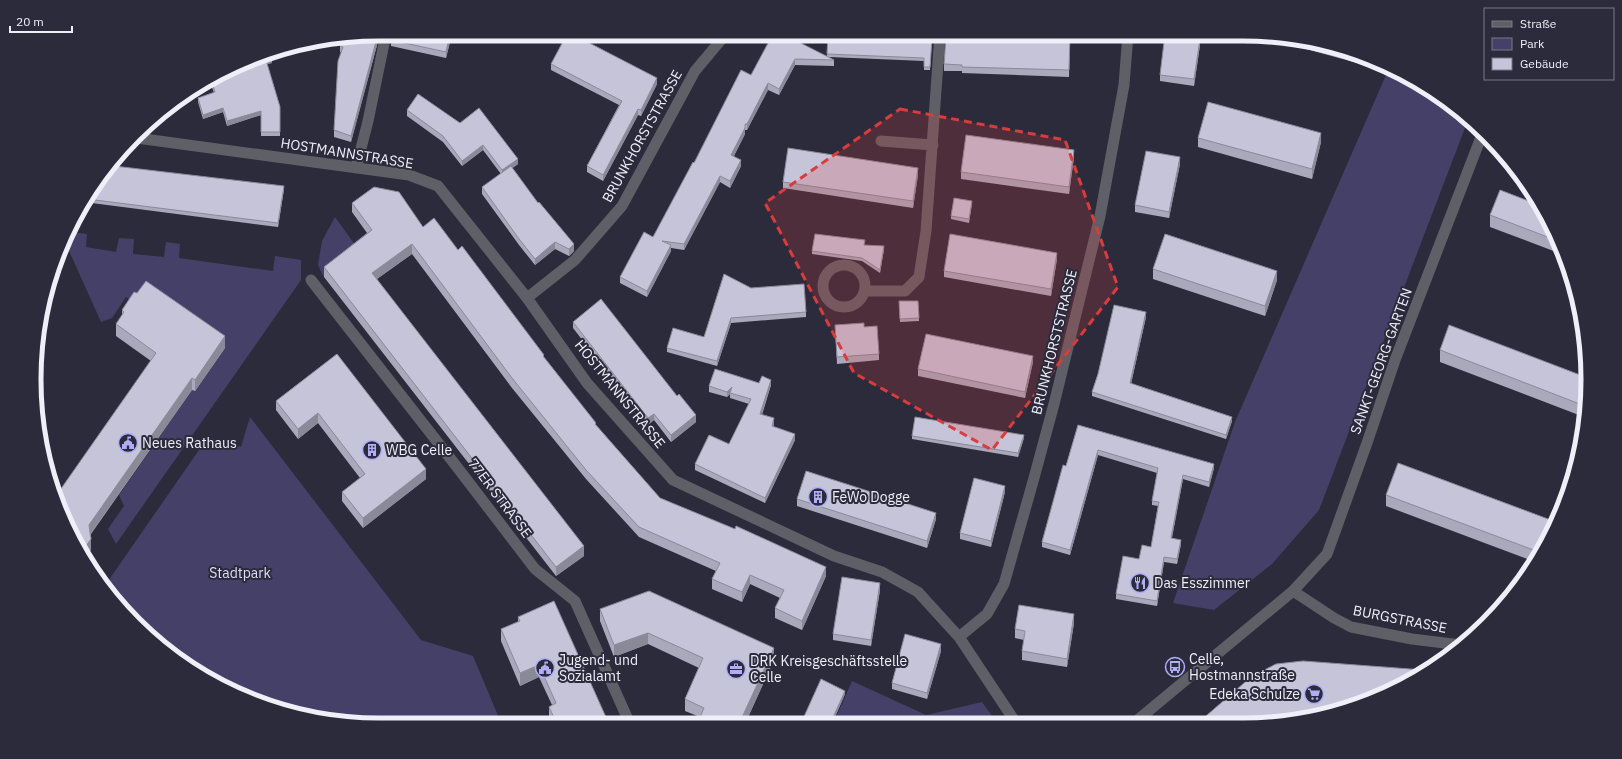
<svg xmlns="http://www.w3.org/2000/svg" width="1622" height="759" viewBox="0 0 1622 759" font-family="'IBM Plex Sans',sans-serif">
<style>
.green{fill:#444068}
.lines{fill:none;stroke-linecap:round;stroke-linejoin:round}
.minor{stroke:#5f5f67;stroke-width:11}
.tertiary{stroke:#5f5f67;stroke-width:11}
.wall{fill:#a9a9bb}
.shaded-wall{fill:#8a8998}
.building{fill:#c5c4d9;stroke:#8a8998}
.marked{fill:#d83c3d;fill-opacity:0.2;stroke:#d83c3d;stroke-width:3;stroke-dasharray:8 5;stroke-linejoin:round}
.labels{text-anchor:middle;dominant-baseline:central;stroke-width:4;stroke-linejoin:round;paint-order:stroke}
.street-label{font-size:14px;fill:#efeffa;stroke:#2c2b3b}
.poi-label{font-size:14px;fill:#efeffa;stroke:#2c2b3b;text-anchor:start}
.park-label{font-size:14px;fill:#deddfe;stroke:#2c2b3b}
.rim{fill:none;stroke:#efeffa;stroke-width:5}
</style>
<rect width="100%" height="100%" fill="#2c2b3b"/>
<path class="green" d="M 1389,68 L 1434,92 L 1468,120 L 1319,510 L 1272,564 L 1214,610 L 1173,603 L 1235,422 Z
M 335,217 L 358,249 L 323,276 L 318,265 L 322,241 Z
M 71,232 L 87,234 L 86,247 L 116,252 L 119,238 L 134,239 L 133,254 L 164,257 L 166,242 L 180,244 L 179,258 L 273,271 L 275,256 L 301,260 L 301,280 L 116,544 L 108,529 L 124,506 L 119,495 L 192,390 L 194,391 L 137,305 L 126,297 L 112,318 L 101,322 L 66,244 Z
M 250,417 L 421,640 L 473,656 L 502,725 L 379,725 L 312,718 L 247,699 L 152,639 L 106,584 L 208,437 L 241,447 Z
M 852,681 L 926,715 L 982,702 L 997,723 L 833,724 Z"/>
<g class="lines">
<path class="minor" d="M 137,138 L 409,175 L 438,186 L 527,298 L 587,383 L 673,480 L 834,556 L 882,572 L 918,592 L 959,637 L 1016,723
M 881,141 L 933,145
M 356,168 L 368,121 L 386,34
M823 286a21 21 0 1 1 42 0a21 21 0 1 1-42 0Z
M 311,280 L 457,467 L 535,569 L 575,601 L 630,724
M 865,291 L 905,291 L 919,277 L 926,231 L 940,34
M 527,298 L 575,260 L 622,206 L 695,71 L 726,34
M 959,637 L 987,614 L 1004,584 L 1034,478 L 1054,404 L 1100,216 L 1124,85 L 1128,34"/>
<path class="tertiary" d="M 1293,591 L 1334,618 L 1351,627 L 1412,639 L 1461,645
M 1134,723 L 1293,591 L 1327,554 L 1367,443 L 1395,360 L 1483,132"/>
</g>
<path class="wall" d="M 380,34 L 351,142 L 334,137 L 334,130 L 341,52 L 340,52 L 340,45 L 341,40 Z
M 391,34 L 452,34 L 446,58 L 391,46 Z
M 662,34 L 682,34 L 678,42 Z
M 773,34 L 827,56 L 828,34 L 932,39 L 930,70 L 924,70 L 924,61 L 829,57 L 834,60 L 834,66 L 795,65 L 779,95 L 768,90 L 747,130 L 745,130 L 745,134 L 734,156 L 741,166 L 730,188 L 720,182 L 684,250 L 671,248 L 671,251 L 647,297 L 620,283 L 620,277 L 653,237 L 694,163 L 751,75 Z
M 1070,34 L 1069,77 L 962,73 L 962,71 L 944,71 L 944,64 L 963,37 Z
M 1254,35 L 1310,41 L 1363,57 L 1361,64 Z
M 1200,45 L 1194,86 L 1160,81 L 1160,75 Z
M 268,52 L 272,63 L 267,64 L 280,107 L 280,136 L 261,136 L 261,115 L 227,126 L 223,112 L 203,119 L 198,102 L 198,98 L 214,93 L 209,79 Z
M 551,64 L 657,84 L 641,116 L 638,115 L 603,181 L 587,172 L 587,166 L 619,105 L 551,70 Z
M 418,94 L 518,164 L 512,168 L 538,203 L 574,251 L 569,256 L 555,249 L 535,265 L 519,245 L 482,194 L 482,187 L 501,174 L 483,150 L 462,166 L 443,142 L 407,116 L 407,110 Z
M 1198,138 L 1321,142 L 1312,179 L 1198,147 Z
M 1074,157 L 1069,194 L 961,179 L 961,172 Z
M 1180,164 L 1169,218 L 1135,212 L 1135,205 Z
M 114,166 L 284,189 L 278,227 L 84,202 Z
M 918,175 L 913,208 L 783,188 L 783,182 Z
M 352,203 L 423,227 L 458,250 L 544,357 L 596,425 L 660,498 L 826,576 L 802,630 L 775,618 L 775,608 L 780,598 L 750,584 L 742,602 L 712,589 L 712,579 L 716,571 L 639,537 L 586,479 L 512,388 L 412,254 L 377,279 L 584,556 L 556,576 L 324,277 L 324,267 L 367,233 L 352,212 Z
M 972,204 L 969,223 L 951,219 L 951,216 Z
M 1539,205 L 1562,247 L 1564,255 L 1490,227 L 1490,215 Z
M 865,245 L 884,249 L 880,273 L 862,261 L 812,254 L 812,251 Z
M 1057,259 L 1051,296 L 944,277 L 944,271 Z
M 1153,269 L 1277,280 L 1265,316 L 1153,279 Z
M 751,288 L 806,312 L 806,317 L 731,323 L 717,366 L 667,352 L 667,348 L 704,337 Z
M 899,301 L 918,301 L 919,321 L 900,322 Z
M 122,310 L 225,348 L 195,391 L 192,390 L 91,534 L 91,550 L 80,552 L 151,361 L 116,336 L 116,324 L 122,315 Z
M 1146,317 L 1131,384 L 1232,421 L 1226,439 L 1092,396 L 1092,392 Z
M 573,322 L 696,422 L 671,442 L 654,420 L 648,425 L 573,328 Z
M 835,325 L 864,327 L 879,354 L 879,360 L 837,364 Z
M 1440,350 L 1588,379 L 1584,417 L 1440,362 Z
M 337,354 L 426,479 L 363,528 L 342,501 L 342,492 L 360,478 L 318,423 L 298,439 L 276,410 L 276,401 Z
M 1033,362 L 1025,398 L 918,376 L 918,369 Z
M 759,383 L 771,385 L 762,415 L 774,424 L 773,427 L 795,440 L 765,503 L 695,470 L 695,464 L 729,444 L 749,404 L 730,398 L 730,394 L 727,397 L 709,392 L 709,386 Z
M 1078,425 L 1214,468 L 1209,487 L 1183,479 L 1172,538 L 1181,544 L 1177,564 L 1164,562 L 1157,606 L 1116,599 L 1116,594 L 1139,559 L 1151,547 L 1158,506 L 1152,505 L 1152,501 L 1157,473 L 1098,455 L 1070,555 L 1042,547 L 1042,542 L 1066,466 Z
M 912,436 L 1024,438 L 1018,457 L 912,439 Z
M 1005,492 L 991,547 L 960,539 L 960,533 Z
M 1386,495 L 1556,522 L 1533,561 L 1386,506 Z
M 797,499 L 936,519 L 927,548 L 797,506 Z
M 880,590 L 871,646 L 833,640 L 833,634 Z
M 600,609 L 774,660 L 745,724 L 697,724 L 700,717 L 685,711 L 685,699 L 699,668 L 648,644 L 614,657 L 600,621 Z
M 518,617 L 609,724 L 551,724 L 549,719 L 549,707 L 552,705 L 539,677 L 520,686 L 501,641 L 501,629 L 518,622 Z
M 1074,623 L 1067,667 L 1022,660 L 1022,651 L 1024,640 L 1015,638 L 1015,629 Z
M 941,651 L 927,699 L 892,689 L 892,683 Z
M 845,694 L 832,724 L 802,724 L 802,721 Z"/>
<path class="shaded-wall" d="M 378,34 L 380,34 L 351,142 L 351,136 Z
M 450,34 L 452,34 L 446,58 L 446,52 Z
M 678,34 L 682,34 L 678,42 Z
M 1200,39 L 1200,45 L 1194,86 L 1194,79 Z
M 1361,56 L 1363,57 L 1361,64 Z
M 272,59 L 272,63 L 266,64 L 266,60 Z
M 795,59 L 795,65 L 779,95 L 779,89 Z
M 657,78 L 657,84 L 641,116 L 641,110 Z
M 768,83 L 768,90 L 747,130 L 747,124 Z
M 223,108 L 223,112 L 203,119 L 203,115 Z
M 638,109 L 638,115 L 603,181 L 603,175 Z
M 261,111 L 261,115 L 227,126 L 227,121 Z
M 745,124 L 745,134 L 731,161 L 731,155 Z
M 1321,133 L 1321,142 L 1312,179 L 1312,169 Z
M 483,145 L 483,150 L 462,166 L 462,161 Z
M 1074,150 L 1074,157 L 1069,194 L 1069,187 Z
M 1180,157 L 1180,164 L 1169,218 L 1169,212 Z
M 518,159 L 518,164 L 502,176 L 502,170 Z
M 741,160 L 741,166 L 730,188 L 730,181 Z
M 918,168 L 918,175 L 913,208 L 913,201 Z
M 720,176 L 720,182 L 684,250 L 684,244 Z
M 284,186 L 284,189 L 278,227 L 278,223 Z
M 555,242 L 555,249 L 535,265 L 535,259 Z
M 412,244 L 412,254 L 372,282 L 372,273 Z
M 574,244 L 574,251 L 569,256 L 569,249 Z
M 671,245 L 671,251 L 647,297 L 647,291 Z
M 884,246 L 884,249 L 880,273 L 880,270 Z
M 1057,253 L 1057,259 L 1051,296 L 1051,289 Z
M 1277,271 L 1277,280 L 1265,316 L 1265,306 Z
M 1146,312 L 1146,317 L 1130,388 L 1130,383 Z
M 731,318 L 731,323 L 717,366 L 717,361 Z
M 225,336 L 225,348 L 195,391 L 195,380 Z
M 1033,356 L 1033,362 L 1025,398 L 1025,392 Z
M 192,378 L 192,390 L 89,536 L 89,525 Z
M 771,380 L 771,385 L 760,419 L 760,414 Z
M 732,387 L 730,393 L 730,394 L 727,397 L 727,392 Z
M 318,413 L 318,423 L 298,439 L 298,429 Z
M 654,414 L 654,420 L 648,425 L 648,418 Z
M 696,415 L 696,422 L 671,442 L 671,435 Z
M 1232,417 L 1232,421 L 1226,439 L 1226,435 Z
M 774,418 L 774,424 L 772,432 L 772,426 Z
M 795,434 L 795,440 L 765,503 L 765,498 Z
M 1024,435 L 1024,438 L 1018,457 L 1018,453 Z
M 1098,450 L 1098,455 L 1070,555 L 1070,550 Z
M 1214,464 L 1214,468 L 1209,487 L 1209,482 Z
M 426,469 L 426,479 L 363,528 L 363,518 Z
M 1183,475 L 1183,479 L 1171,542 L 1171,538 Z
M 1005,486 L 1005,492 L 991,547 L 991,541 Z
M 936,513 L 936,519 L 927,548 L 927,541 Z
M 91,539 L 91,550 L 86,559 L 81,553 Z
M 1181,540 L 1181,544 L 1177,564 L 1177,559 Z
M 584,546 L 584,556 L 556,576 L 556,567 Z
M 1164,557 L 1164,562 L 1157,606 L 1157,601 Z
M 826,567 L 826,576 L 802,630 L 802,621 Z
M 750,575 L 750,584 L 742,602 L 742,592 Z
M 880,583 L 880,590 L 871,646 L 871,640 Z
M 1074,614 L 1074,623 L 1067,667 L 1067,659 Z
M 648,633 L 648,644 L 614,657 L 614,645 Z
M 941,644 L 941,651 L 927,699 L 927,693 Z
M 774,648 L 774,660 L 745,724 L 739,724 Z
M 539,665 L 539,677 L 520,686 L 520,673 Z
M 845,691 L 845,694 L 832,724 L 830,724 Z"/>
<path class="building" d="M 378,34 L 351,136 L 334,130 L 338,61 L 343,47 L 340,45 L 341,40 Z
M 391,34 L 450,34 L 446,52 L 391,40 Z
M 567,34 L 572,34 L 657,78 L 641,110 L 638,109 L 603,175 L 587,166 L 622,101 L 551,64 Z
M 773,34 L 783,34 L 834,60 L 795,59 L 779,89 L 768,83 L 747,124 L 745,124 L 745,128 L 731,155 L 741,160 L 730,181 L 720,176 L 684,244 L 662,241 L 671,245 L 647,291 L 620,277 L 644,232 L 653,237 L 693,162 L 694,163 L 741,70 L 751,75 Z
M 828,34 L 921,34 L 921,39 L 932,39 L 930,67 L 924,67 L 924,58 L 827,54 Z
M 963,34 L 1070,34 L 1069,70 L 962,67 L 962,65 L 944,64 L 946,36 L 963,37 Z
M 1165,34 L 1200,39 L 1194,79 L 1160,75 Z
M 268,52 L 270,52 L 272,59 L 266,60 L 280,107 L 280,132 L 261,132 L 261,111 L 227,121 L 223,108 L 203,115 L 198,98 L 215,92 L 211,79 Z
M 418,94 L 460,123 L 479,108 L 518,159 L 502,170 L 483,145 L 462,161 L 443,136 L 407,110 Z
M 1208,102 L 1321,133 L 1312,169 L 1198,138 Z
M 966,135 L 1074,150 L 1069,187 L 961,172 Z
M 788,148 L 918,168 L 913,201 L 783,182 Z
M 1146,151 L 1180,157 L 1169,212 L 1135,205 Z
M 114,166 L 284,186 L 278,223 L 87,199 Z
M 511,166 L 538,203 L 539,202 L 574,244 L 569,249 L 555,242 L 535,259 L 519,239 L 482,187 Z
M 374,187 L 399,192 L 423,227 L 434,218 L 458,250 L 462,246 L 544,355 L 543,356 L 596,423 L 595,424 L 660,498 L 735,529 L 736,526 L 826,567 L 802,621 L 775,608 L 784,590 L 750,575 L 742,592 L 712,579 L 720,563 L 639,527 L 586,470 L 512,378 L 412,244 L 372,273 L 584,546 L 556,567 L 324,267 L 372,230 L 352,203 Z
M 1500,190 L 1539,205 L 1558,241 L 1490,215 Z
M 954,198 L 972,201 L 969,219 L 951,216 Z
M 815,234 L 865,240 L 864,245 L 884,246 L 880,270 L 862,258 L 812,251 Z
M 950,234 L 1057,253 L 1051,289 L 944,271 Z
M 1165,234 L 1277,271 L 1265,306 L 1153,269 Z
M 724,274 L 751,288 L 804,284 L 806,312 L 731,318 L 717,361 L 667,348 L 673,328 L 704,337 Z
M 146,281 L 225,336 L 195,380 L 192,378 L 89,525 L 91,539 L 81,553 L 80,552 L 58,493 L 156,353 L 116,324 L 124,312 L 122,310 L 134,292 L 137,293 Z
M 601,299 L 677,396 L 679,394 L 696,415 L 671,435 L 654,414 L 648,418 L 573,322 Z
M 899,301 L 918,301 L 919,318 L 900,319 Z
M 1114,305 L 1146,312 L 1130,383 L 1232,417 L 1226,435 L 1092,392 L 1098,374 Z
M 864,323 L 864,327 L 877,326 L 879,354 L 837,357 L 835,325 Z
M 1449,325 L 1588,378 L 1585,406 L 1440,350 Z
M 926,334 L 1033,356 L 1025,392 L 918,369 Z
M 337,354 L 426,469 L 363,518 L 342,492 L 365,474 L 318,413 L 298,429 L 276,401 Z
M 715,369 L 759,383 L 762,376 L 771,380 L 760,414 L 774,418 L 772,426 L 795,434 L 765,498 L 695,464 L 709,435 L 729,444 L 751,399 L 730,393 L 732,387 L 727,392 L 709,386 Z
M 915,417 L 1024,435 L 1018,453 L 912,436 Z
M 1078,425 L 1214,464 L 1209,482 L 1183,475 L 1171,538 L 1181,540 L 1177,559 L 1164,557 L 1157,601 L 1116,594 L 1123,556 L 1139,559 L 1142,545 L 1151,547 L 1159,502 L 1152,501 L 1158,468 L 1098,450 L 1070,550 L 1042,542 L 1063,465 L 1066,466 Z
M 1398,463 L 1556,522 L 1539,552 L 1386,495 Z
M 806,471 L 936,513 L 927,541 L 797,499 Z
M 974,478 L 1005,486 L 991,541 L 960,533 Z
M 87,560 L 95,566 L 94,568 Z
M 842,577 L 880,583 L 871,640 L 833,634 Z
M 649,591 L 774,648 L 739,724 L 697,724 L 704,708 L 685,699 L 703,658 L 648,633 L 614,645 L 600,609 Z
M 554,601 L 609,724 L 557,724 L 549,707 L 556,703 L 539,665 L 520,673 L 501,629 L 520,621 L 518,617 Z
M 1019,605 L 1074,614 L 1067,659 L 1022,651 L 1025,631 L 1015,629 Z
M 905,634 L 941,644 L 927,693 L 892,683 Z
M 1303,661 L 1424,670 L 1375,699 L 1288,722 L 1199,722 L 1251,677 L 1276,664 Z
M 821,679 L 845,691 L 830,724 L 808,724 L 802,721 Z"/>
<path class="marked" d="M 900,109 L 1065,140 L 1118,287 L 992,450 L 854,373 L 765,203 Z"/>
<defs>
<symbol id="civic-ring" viewBox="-11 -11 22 22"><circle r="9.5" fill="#2c2b3b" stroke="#b2adf9" stroke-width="1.5"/><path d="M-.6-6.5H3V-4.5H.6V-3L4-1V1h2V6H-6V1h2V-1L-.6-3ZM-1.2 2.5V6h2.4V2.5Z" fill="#b2adf9"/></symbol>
<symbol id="building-ring" viewBox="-11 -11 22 22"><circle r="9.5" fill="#2c2b3b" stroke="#b2adf9" stroke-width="1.5"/><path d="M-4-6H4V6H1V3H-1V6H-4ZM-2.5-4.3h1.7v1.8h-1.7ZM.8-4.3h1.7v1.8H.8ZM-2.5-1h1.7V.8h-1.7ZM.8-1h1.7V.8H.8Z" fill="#b2adf9"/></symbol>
<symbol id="restaurant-ring" viewBox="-11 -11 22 22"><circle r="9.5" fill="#2c2b3b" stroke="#b2adf9" stroke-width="1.5"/><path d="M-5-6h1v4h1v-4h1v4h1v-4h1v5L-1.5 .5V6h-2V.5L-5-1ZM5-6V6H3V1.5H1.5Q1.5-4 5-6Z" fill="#b2adf9"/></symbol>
<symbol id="bus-ring" viewBox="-11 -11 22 22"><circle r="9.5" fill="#2c2b3b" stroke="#b2adf9" stroke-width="1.5"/><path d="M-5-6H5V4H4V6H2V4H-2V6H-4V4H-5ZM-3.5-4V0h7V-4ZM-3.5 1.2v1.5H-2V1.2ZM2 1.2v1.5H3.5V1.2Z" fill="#b2adf9"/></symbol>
<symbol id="office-ring" viewBox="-11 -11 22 22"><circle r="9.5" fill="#2c2b3b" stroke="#b2adf9" stroke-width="1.5"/><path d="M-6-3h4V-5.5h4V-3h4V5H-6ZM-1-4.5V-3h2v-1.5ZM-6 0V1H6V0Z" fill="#b2adf9"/></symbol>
<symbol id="supermarket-ring" viewBox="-11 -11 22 22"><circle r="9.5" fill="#2c2b3b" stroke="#b2adf9" stroke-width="1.5"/><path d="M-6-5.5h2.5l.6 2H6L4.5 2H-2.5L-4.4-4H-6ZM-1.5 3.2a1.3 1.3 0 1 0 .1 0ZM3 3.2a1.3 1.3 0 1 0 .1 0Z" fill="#b2adf9"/></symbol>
</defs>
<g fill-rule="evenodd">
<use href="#civic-ring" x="117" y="432" width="22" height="22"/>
<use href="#building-ring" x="361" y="439" width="22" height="22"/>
<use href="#building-ring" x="807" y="486" width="22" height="22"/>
<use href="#restaurant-ring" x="1129" y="572" width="22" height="22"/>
<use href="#bus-ring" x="1164" y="656" width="22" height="22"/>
<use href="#civic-ring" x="534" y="657" width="22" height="22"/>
<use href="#office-ring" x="725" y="658" width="22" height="22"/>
<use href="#supermarket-ring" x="1303" y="683" width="22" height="22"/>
</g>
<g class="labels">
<g class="street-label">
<text transform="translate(642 136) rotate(-61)">BRUNKHORSTSTRASSE</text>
<text transform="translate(347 153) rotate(9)">HOSTMANNSTRASSE</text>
<text transform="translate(1054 342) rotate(-76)">BRUNKHORSTSTRASSE</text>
<text transform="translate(1381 361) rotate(-70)">SANKT-GEORG-GARTEN</text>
<text transform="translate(620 394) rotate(51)">HOSTMANNSTRASSE</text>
<text transform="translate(500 498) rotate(53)">77ER STRASSE</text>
<text transform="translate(1400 619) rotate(11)">BURGSTRASSE</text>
</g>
<g class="poi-label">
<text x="142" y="443">Neues Rathaus</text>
<text x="386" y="450">WBG Celle</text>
<text x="832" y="497">FeWo Dogge</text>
<text x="1154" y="583">Das Esszimmer</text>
<text x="1189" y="659">Celle,<tspan x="1189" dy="16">Hostmannstraße</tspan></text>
<text x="559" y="660">Jugend- und<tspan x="559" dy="16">Sozialamt</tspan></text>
<text x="750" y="661">DRK Kreisgeschäftsstelle<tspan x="750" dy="16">Celle</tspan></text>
<text x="1300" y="694" text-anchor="end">Edeka Schulze</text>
</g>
<g class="park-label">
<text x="240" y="573">Stadtpark</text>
</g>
</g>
<path d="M0 0H1622V759H0ZM379 41H1243A338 338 0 0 1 1581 379V380A338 338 0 0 1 1243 718H379A338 338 0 0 1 41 380V379A338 338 0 0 1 379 41Z" fill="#2c2b3b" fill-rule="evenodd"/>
<path class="rim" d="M379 41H1243A338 338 0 0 1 1581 379V380A338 338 0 0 1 1243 718H379A338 338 0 0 1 41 380V379A338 338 0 0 1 379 41Z"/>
<rect x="1484" y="8" width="130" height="72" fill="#2c2b3b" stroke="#7a7987"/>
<rect x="1492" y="21" width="20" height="6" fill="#5f5f67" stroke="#7a7987"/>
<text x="1520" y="28" font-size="12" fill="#efeffa">Straße</text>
<rect x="1492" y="38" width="20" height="12" fill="#444068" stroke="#7a7987"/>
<text x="1520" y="48" font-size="12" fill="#efeffa">Park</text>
<rect x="1492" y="58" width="20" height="12" fill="#c5c4d9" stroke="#7a7987"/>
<text x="1520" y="68" font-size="12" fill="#efeffa">Gebäude</text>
<path d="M10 26v6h62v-6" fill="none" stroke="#efeffa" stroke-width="2"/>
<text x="16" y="26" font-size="12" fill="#efeffa" stroke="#2c2b3b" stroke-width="3" paint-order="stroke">20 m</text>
</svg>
